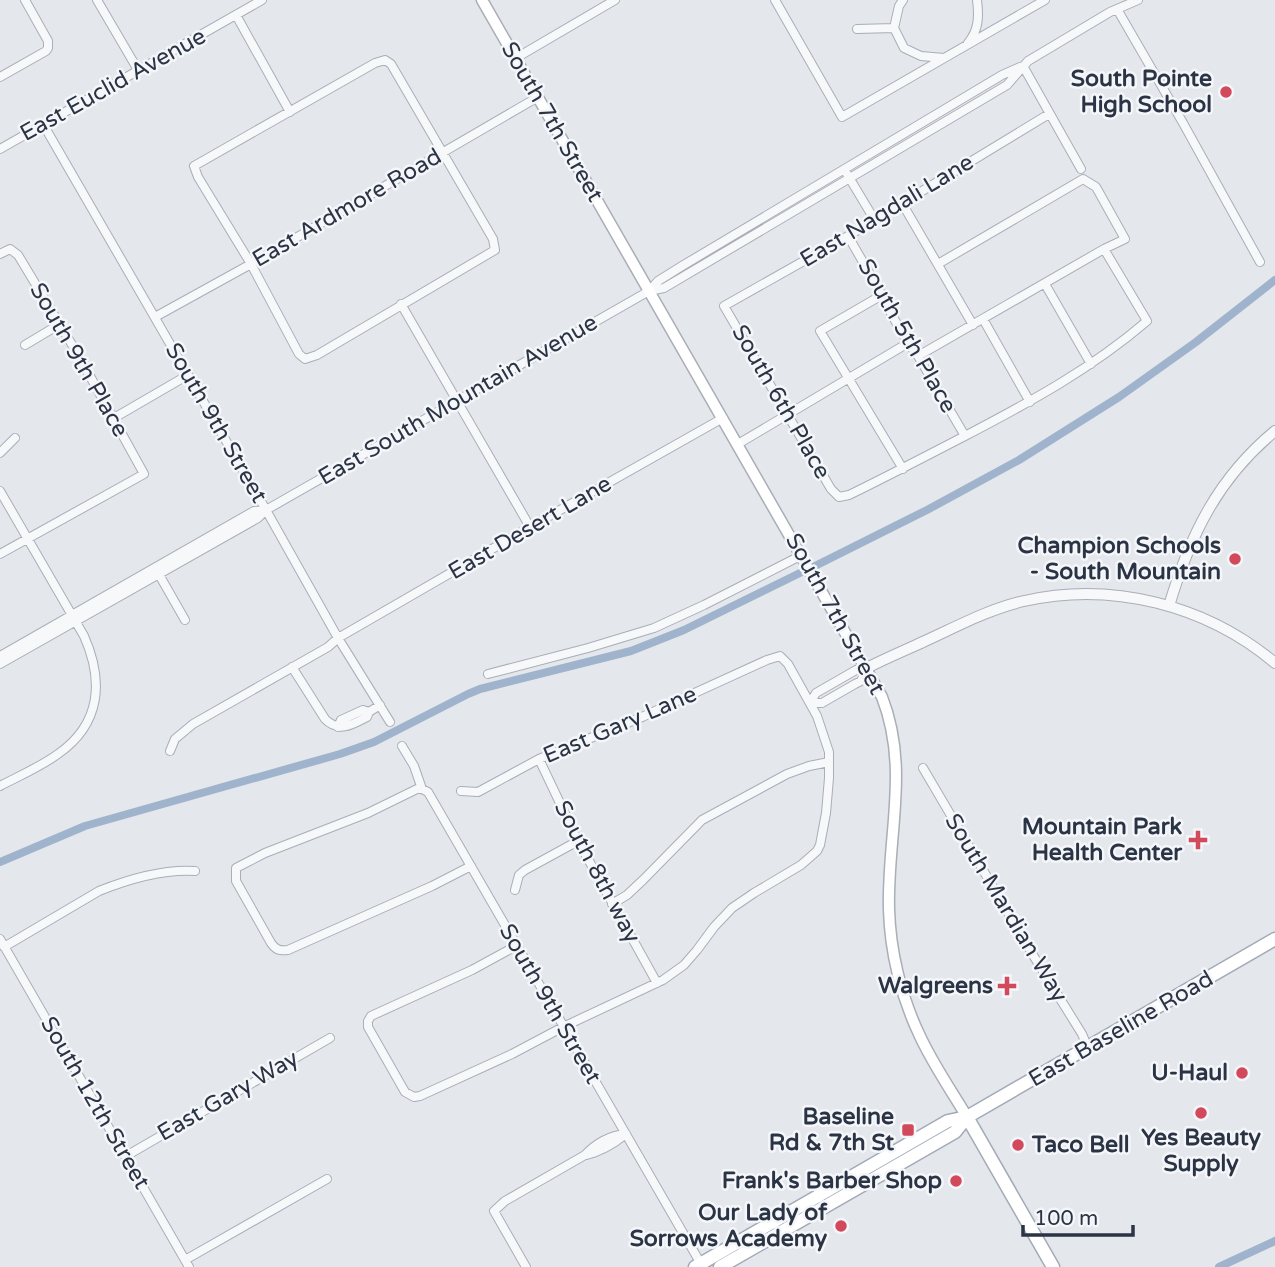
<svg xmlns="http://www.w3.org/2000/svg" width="1275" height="1267" viewBox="0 0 1275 1267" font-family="'Varela Round',sans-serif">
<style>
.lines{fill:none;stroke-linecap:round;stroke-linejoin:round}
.canal{stroke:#9fb4cc;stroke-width:8}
.minor-casing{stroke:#a9aeb7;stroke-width:10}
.tertiary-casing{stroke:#a9aeb7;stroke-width:12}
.secondary-casing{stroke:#a9aeb7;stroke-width:13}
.primary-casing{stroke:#a3abb8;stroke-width:15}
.minor{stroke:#f7f8fa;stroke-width:8}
.tertiary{stroke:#f7f8fa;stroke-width:10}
.secondary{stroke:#fff;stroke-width:10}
.primary{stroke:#fff;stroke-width:12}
.poi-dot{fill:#d1495b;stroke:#f4f6f9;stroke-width:2.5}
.labels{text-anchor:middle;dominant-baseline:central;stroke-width:5;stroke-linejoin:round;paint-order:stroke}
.poi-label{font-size:23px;font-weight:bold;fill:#2b3445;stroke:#f4f6f9;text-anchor:end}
.street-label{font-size:23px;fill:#2b3445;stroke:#f4f6f9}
</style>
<rect width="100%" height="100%" fill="#e4e7ec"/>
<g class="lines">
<path class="canal" d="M 813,567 L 927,510 L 1019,460 L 1119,397 L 1196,342 L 1275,280
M 0,862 L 85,826 L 340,754 L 374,742 L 468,694 L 480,689 L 631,651 L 684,630 L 804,571
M 1219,1267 L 1275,1241"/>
<defs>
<path id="minor" d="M 97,0 L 138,70
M 775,0 L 842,117 L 1045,0
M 903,0 L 899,6 L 894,28 L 904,48 L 921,56 L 944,58
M 1117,9 L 1183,123 L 1260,262
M 236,15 L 290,112
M 857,29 L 894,28
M 968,43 C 979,30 979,16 977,0
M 516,58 L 615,0
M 385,60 L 391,64 L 493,239 L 495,250 L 317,355 L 305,359 L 299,354 L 251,264 L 198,177 L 194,166 L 375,63 Z
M 1023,66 L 1081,169
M 0,77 L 46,51 L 48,48 L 48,41 L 25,0
M 1049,114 L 848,236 L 724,306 L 831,489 L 839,497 L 849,495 C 888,476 926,456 965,436 C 1030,402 1091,369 1147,321 L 1104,249
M 43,124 L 266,510 L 338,638 L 390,722
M 0,149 L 262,0
M 847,174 L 874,219
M 902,203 L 973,325
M 848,236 L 882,295 L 893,317 L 908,343 L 918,356 L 965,436
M 0,254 L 10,249 L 18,255 L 80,358 L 144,474 L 0,554
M 1045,284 L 1091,364
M 649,291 L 658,281 L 682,266 L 1002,75 L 1020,67
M 882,295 L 820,331 L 903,469
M 401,304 L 530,527
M 155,317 L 251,264 L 538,97
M 983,319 L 1030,402
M 25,345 L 60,324
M 918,356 L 1104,249 L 1125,239 L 1096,187 L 1083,179 L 938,264
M 114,418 L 188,375
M 738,444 L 908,343
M 0,453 L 15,438
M 0,491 L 84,636 C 104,681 101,724 58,754 C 40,767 19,776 0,786
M 157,571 L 185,620
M 0,656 L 254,511 L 266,510
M 0,664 L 258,518 L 266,510 L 649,291 L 664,288 L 1007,85 L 1028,61 L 1110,12 L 1138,0
M 292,667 L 325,719 C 339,733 352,725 367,717 L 369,712 L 380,705
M 488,674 L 588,648 L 654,628 L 704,605 L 802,555
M 810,703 L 822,703 L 855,684 L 861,681 L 867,668
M 810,703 L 816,693 L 856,670 L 867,668
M 338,727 L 341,720 L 363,710 L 369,712
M 402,746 L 414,766 L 422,789 L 428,792 L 701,1264
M 170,751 L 175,739 L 193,724 L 328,647 L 338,638 L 530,527 L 723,418
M 539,759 L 578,841 L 657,983
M 923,768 L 1033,955 L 1082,1034 L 1088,1048
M 422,789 L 417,789 L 368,813 L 265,853 L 236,868 L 236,881 L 271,943 C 276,950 279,951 288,950 L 432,886 L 471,866
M 461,791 L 478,792 L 539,759 L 642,717 L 767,660 L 780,656 L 788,664 L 817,716 L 829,752 L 829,778 L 826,813 L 820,845 L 817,851 L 801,865 L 754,893 L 732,908 L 714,927 L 697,950 L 684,965 L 663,980 L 563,1027 L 512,1054 L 420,1096 L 414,1097 L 405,1092 L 368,1027 L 368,1021 L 371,1016 L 472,970 L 516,946
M 515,890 L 519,875 L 525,870 L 578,841
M 612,904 L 627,895 L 643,880 L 702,820 L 787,774 L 809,766 L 829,762
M 0,939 L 189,1267
M 4,947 L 99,891 C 129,879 163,869 195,871
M 586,1155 C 600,1152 615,1143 626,1134
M 126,1156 L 330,1038
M 185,1260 L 327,1179
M 526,1267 L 494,1211 L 505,1201 L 585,1155 C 595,1144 610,1135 626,1134"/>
<path id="tertiary" d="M 1169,606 C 1190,535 1218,478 1275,431
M 867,668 C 886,658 906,650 925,641 C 958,626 989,609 1024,601 C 1112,581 1206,605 1275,663"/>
<path id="secondary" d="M 482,0 L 882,697 C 910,769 887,835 889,909 C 890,951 901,996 919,1034 C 932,1063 951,1090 967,1117"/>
<path id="primary" d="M 967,1117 L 1053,1267
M 695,1267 L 948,1121 L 967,1117 L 1275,939
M 720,1267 L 955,1132 L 967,1117"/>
</defs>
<use href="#minor" class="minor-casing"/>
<use href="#tertiary" class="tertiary-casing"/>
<use href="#secondary" class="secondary-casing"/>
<use href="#primary" class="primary-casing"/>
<use href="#minor" class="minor"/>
<use href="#tertiary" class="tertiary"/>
<use href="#secondary" class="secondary"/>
<use href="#primary" class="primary"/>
</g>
<g class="poi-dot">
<circle cx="1226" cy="92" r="7"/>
<circle cx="1235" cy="559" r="7"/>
<path d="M1194.5 829.5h7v7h7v7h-7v7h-7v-7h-7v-7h7z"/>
<path d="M1003.5 975.5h7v7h7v7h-7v7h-7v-7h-7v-7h7z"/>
<circle cx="1242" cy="1073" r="7"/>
<circle cx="1201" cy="1113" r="7"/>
<rect x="901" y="1123" width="14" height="14" rx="3.5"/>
<circle cx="1018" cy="1145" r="7"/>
<circle cx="956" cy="1181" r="7"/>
<circle cx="841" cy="1226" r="7"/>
</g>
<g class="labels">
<g class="poi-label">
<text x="1212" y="79">South Pointe<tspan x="1212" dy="26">High School</tspan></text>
<text x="1221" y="546">Champion Schools<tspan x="1221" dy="26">- South Mountain</tspan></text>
<text x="1182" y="827">Mountain Park<tspan x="1182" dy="26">Health Center</tspan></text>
<text x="993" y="986">Walgreens</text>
<text x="1228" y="1073">U-Haul</text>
<text x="894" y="1117">Baseline<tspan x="894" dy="26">Rd &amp; 7th St</tspan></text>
<text x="1201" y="1138" text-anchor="middle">Yes Beauty<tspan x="1201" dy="26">Supply</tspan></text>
<text x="1032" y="1145" text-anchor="start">Taco Bell</text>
<text x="942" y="1181">Frank's Barber Shop</text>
<text x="827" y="1213">Our Lady of<tspan x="827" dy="26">Sorrows Academy</tspan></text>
</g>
<g class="street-label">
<text transform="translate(113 85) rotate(-29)">East Euclid Avenue</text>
<text transform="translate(552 122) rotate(60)">South 7th Street</text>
<text transform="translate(347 208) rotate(-30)">East Ardmore Road</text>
<text transform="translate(887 211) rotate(-31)">East Nagdali Lane</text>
<text transform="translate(907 336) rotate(60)">South 5th Place</text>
<text transform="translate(79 360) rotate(60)">South 9th Place</text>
<text transform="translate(458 400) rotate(-30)">East South Mountain Avenue</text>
<text transform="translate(781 402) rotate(60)">South 6th Place</text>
<text transform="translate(216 423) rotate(60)">South 9th Street</text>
<text transform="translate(530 528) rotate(-30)">East Desert Lane</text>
<text transform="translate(835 614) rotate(61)">South 7th Street</text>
<text transform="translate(620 725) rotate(-23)">East Gary Lane</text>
<text transform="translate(597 872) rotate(62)">South 8th way</text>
<text transform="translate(1006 908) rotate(59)">South Mardian Way</text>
<text transform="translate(550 1004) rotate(60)">South 9th Street</text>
<text transform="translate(1121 1029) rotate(-30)">East Baseline Road</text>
<text transform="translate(228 1096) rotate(-30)">East Gary Way</text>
<text transform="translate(95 1103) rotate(60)">South 12th Street</text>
</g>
</g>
<path d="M1023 1225v10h110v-10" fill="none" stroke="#2b3445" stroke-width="3.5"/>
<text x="1034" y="1225" font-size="21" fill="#2b3445" stroke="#f4f6f9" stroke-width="5" paint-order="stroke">100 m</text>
</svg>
